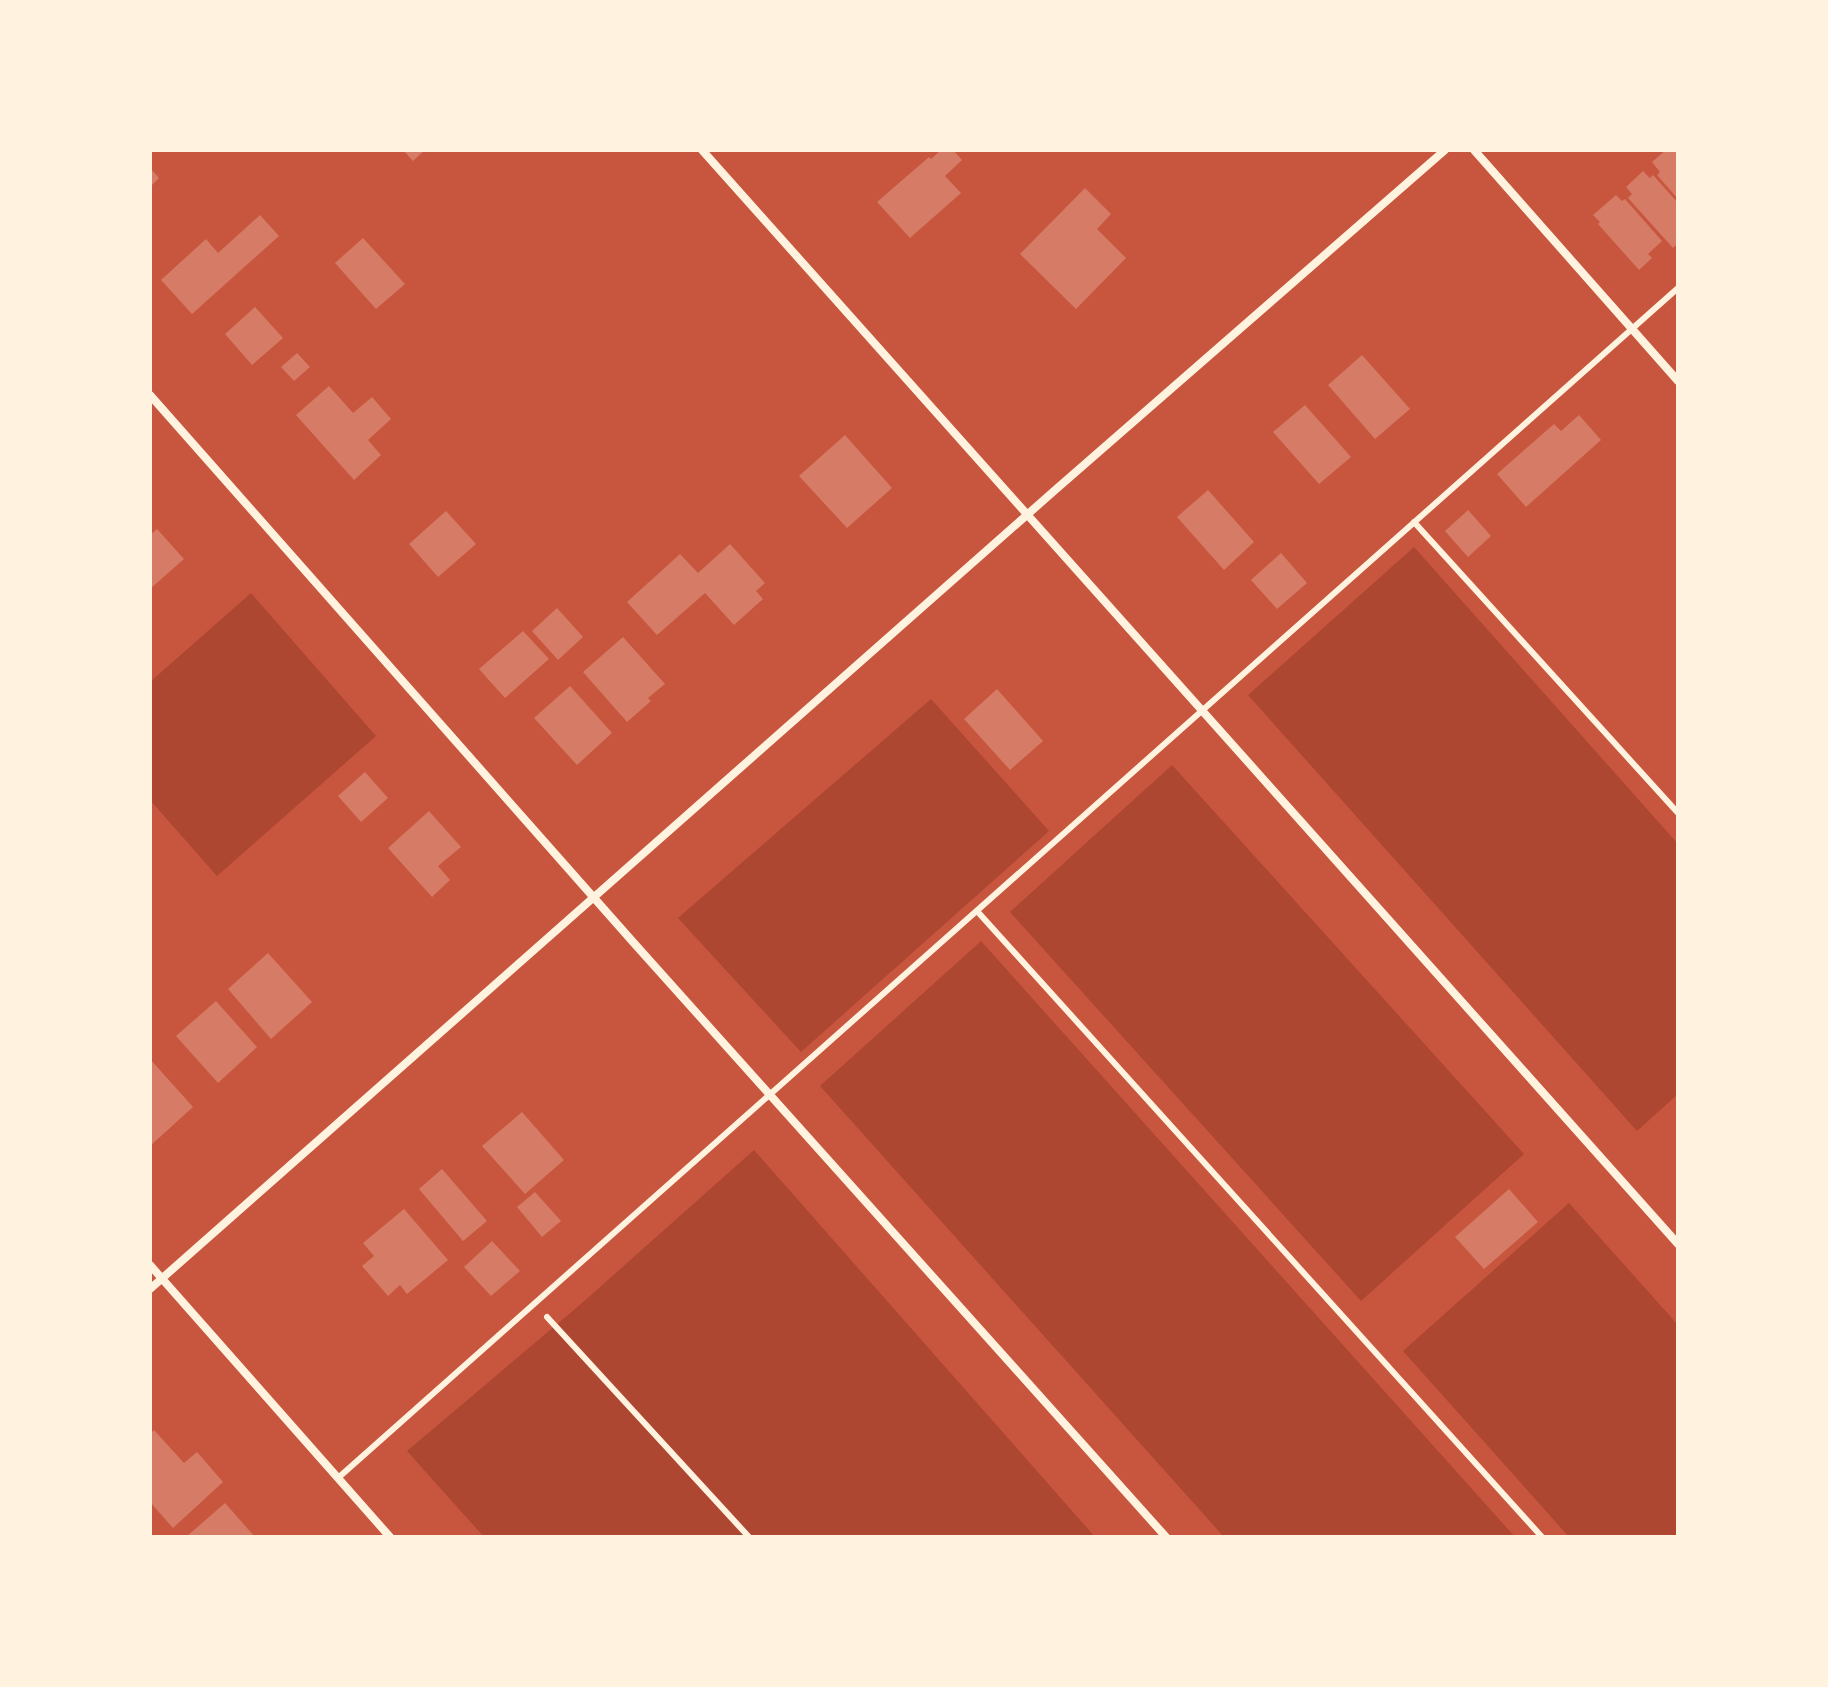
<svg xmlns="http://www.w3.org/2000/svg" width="1828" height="1687" viewBox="0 0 1828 1687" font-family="'Fira Sans Condensed',sans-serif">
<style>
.green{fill:#ae4732}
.building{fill:#d67c66}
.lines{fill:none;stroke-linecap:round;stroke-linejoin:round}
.service{stroke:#fff3e0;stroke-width:6}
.minor{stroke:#fff3e0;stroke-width:8}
</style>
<rect width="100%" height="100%" fill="#c8553d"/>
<path class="green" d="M 1414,547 L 1678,844 L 1678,1094 L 1637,1131 L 1248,695 Z
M 251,593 L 376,736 L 217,876 L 150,800 L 150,682 Z
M 931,699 L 1049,831 L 801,1052 L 678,918 Z
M 1172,765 L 1524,1154 L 1361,1301 L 1010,912 Z
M 981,941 L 1515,1537 L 1224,1537 L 820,1086 Z
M 754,1150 L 1095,1537 L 484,1537 L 407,1451 L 582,1303 Z
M 1569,1203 L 1678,1325 L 1678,1537 L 1569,1537 L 1403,1351 Z"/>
<path class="building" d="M 403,150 L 425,150 L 413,161 Z
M 941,150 L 953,150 L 962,160 L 945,176 L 961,193 L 910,238 L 877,202 L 929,157 L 931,159 Z
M 1666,150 L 1675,150 L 1678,154 L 1678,199 L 1657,175 L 1660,172 L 1652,162 Z
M 150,168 L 159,178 L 150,187 Z
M 1643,171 L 1650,178 L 1653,175 L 1678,203 L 1678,243 L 1673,248 L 1628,198 L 1632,194 L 1626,187 Z
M 1085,188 L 1111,214 L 1097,229 L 1126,258 L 1076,309 L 1020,254 Z
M 1616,195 L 1622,201 L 1625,199 L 1662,241 L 1648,254 L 1652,258 L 1639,270 L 1598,224 L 1600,222 L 1593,215 Z
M 260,215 L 279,236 L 192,314 L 161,280 L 206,239 L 218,253 Z
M 363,238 L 405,284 L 376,309 L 335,263 Z
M 255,307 L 283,338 L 252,365 L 225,334 Z
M 297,353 L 310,367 L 294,381 L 281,367 Z
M 1362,355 L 1410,409 L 1375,439 L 1328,385 Z
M 329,386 L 353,413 L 372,397 L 391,419 L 368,440 L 381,455 L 354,480 L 296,415 Z
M 1305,405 L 1351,457 L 1319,484 L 1273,432 Z
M 1579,415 L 1601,440 L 1526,507 L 1497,474 L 1554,424 L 1561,431 Z
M 845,435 L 892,488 L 847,528 L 799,476 Z
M 1208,490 L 1254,542 L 1224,570 L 1177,517 Z
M 1468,510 L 1491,536 L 1468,557 L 1445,531 Z
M 446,511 L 476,544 L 438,577 L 409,544 Z
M 157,529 L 184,559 L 150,589 L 150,535 Z
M 730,544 L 765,583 L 756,591 L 763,599 L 734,625 L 705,593 L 657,635 L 627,602 L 680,554 L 698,573 Z
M 1281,553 L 1307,583 L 1277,609 L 1251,580 Z
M 557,608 L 583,637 L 558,660 L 532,631 Z
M 523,631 L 549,659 L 505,698 L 479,669 Z
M 623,637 L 665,684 L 648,698 L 651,701 L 627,722 L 583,672 Z
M 570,686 L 612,733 L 577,765 L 534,718 Z
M 997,689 L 1043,741 L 1010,770 L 964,719 Z
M 365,772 L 388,798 L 361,822 L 338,796 Z
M 429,811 L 461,847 L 438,866 L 450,880 L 432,897 L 388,848 Z
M 268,953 L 312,1002 L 271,1039 L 228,989 Z
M 216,1001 L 257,1047 L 218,1083 L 176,1036 Z
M 150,1059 L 193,1107 L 150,1146 Z
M 522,1112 L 564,1160 L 525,1194 L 482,1146 Z
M 442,1169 L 487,1221 L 463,1241 L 419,1189 Z
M 1509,1189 L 1538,1222 L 1484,1269 L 1455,1237 Z
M 535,1192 L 561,1221 L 542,1237 L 517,1207 Z
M 404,1209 L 448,1260 L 407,1294 L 400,1285 L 388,1296 L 362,1266 L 374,1256 L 363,1243 Z
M 492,1241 L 520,1271 L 491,1296 L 464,1267 Z
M 154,1430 L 184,1463 L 197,1452 L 223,1482 L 173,1528 L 150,1502 L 150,1434 Z
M 225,1503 L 255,1537 L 186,1537 Z"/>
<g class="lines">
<path class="service" d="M 1414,522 L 1678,813
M 977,911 L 1542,1537
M 547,1317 L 749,1537
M 338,1478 L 1678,288"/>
<path class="minor" d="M 702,150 L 1678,1244
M 1474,150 L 1678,381
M 150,395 L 633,942 L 1166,1537
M 150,1265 L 390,1537
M 150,1289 L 1054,491 L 1445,150"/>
</g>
<rect width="1828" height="1687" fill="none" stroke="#fff3e0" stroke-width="304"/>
</svg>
